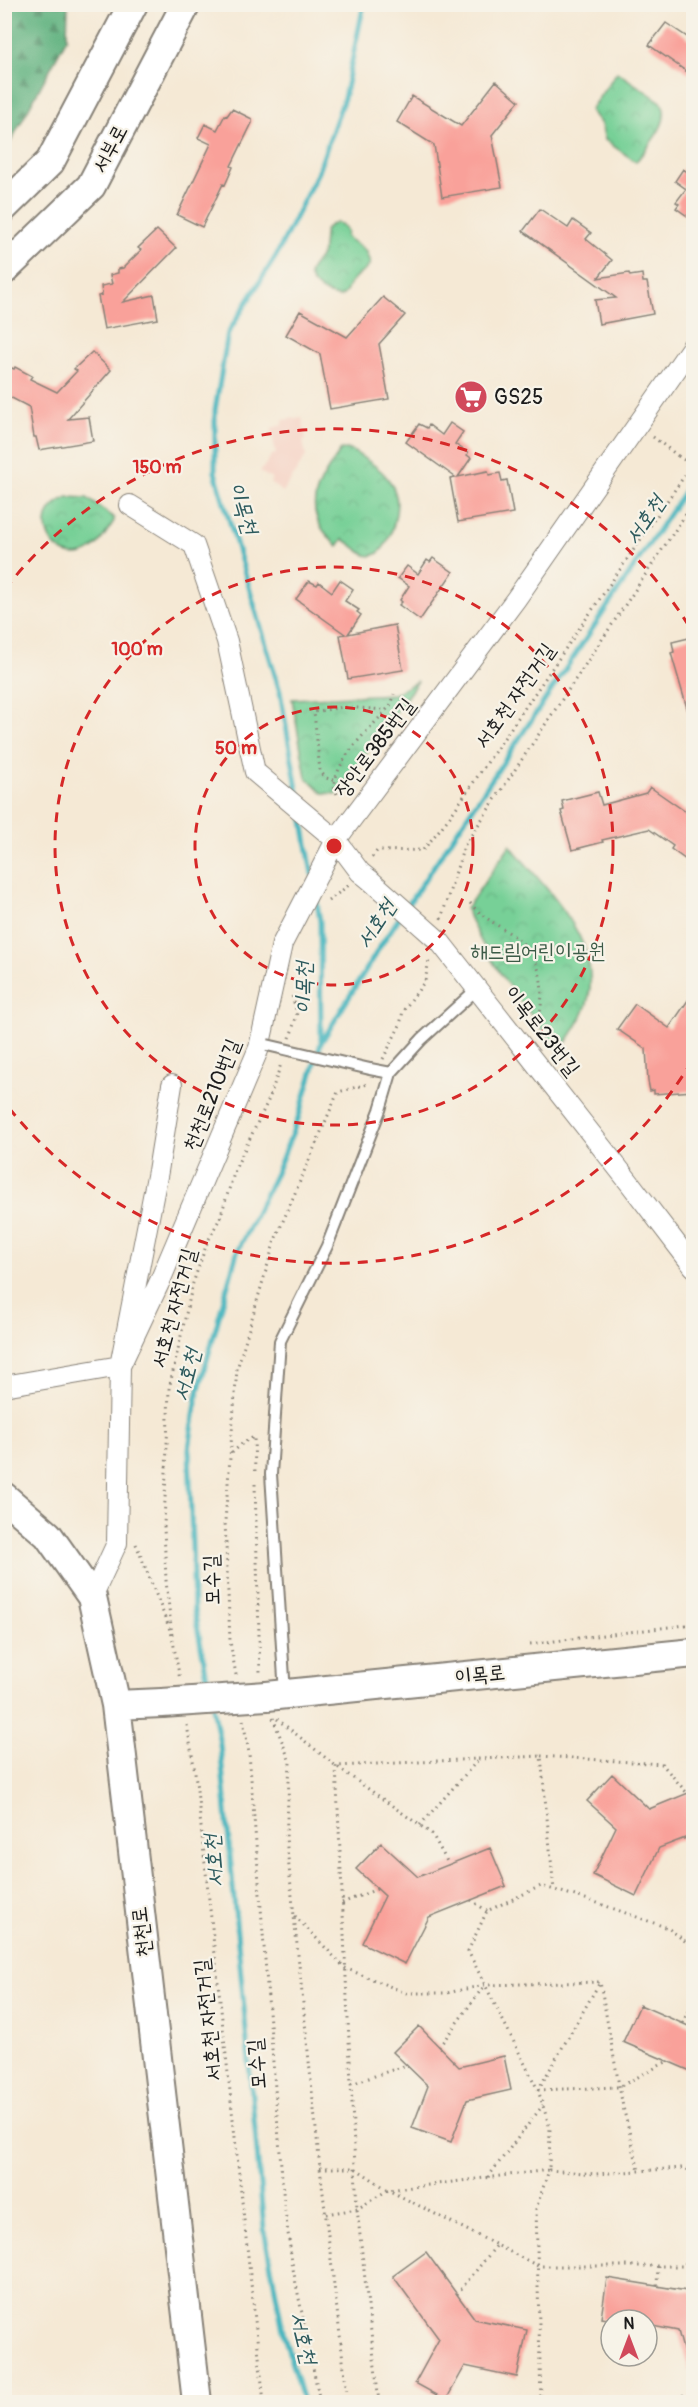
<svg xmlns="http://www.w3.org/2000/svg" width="698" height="2407" viewBox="0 0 698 2407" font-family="Pangolin,'Poor Story',sans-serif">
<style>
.built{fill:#f6d2c4}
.forest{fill:url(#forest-firs);stroke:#3e674e;stroke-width:1.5}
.park{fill:url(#park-crowns);stroke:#4a765a;stroke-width:1.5}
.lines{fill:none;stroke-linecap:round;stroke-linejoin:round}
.stream{stroke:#47b6bf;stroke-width:5}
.building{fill:#f9a19a}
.lane-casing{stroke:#888278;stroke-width:14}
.street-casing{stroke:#888278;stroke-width:22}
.secondary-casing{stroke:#888278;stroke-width:32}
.path{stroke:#888278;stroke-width:3;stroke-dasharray:1.5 4.5;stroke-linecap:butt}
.lane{stroke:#fff;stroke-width:10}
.street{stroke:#fff;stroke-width:20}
.secondary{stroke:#fff;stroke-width:28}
.lane-bridge-casing{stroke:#888278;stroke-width:14;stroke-linecap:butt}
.street-bridge-casing{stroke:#888278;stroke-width:22;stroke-linecap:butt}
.secondary-bridge-casing{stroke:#888278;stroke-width:32;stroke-linecap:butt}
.path-bridge{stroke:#888278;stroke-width:3;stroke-dasharray:1.5 4.5;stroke-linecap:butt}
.lane-bridge{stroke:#fff;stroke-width:10}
.street-bridge{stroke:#fff;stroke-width:20}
.secondary-bridge{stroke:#fff;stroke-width:28}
.ring{fill:none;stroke:#d62828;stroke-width:3;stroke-dasharray:10 8}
.labels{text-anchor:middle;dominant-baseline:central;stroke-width:4.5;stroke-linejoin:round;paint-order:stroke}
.street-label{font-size:21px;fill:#1c1c1c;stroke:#f7f3e8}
.poi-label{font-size:21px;fill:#1c1c1c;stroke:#f7f3e8;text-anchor:start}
.park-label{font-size:21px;fill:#3c5b47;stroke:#f7f3e8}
.water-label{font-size:22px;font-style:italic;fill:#2d5a5d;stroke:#f7f3e8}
.centre{fill:#d62828;stroke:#f7f3e8;stroke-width:3}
.ring-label{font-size:18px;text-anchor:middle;font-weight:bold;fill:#d62828;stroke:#f7f3e8;stroke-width:4.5;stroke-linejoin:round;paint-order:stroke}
</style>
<defs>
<pattern id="forest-firs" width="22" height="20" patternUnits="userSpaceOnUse" patternTransform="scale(1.5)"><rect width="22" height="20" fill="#61b280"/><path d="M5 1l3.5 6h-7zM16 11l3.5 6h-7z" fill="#4f9068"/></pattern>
<pattern id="park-crowns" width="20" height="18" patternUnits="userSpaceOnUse" patternTransform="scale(1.5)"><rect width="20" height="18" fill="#77d097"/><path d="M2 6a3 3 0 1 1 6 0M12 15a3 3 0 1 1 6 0" fill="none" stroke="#66b282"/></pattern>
</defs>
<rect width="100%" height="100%" fill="#f7f3e8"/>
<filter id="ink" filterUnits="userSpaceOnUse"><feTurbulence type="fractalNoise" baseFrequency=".0167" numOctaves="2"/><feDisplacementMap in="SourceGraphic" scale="12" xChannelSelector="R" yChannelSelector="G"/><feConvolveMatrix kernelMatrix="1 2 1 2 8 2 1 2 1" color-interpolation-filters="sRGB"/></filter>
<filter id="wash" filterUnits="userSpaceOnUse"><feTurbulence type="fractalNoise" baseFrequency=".008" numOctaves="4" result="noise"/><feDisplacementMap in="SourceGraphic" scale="24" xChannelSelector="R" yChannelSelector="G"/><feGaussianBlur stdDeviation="1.35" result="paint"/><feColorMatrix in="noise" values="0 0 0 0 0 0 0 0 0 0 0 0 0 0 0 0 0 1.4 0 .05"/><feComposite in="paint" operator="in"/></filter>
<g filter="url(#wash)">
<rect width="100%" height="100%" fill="#f5e9d5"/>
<path class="built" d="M 302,417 L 306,440 L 303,441 L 306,456 L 283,492 L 270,483 L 272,479 L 260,472 L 272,455 L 276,454 L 271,428 L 283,425 L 283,420 Z"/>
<path class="forest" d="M 5,4 L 68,5 L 67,38 L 5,152 Z"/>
<path class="park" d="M 617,72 L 660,101 C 675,120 647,146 636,162 L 605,140 L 601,124 L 590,110 Z
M 336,223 L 341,224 L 347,231 L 346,237 L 365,250 L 370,263 C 366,274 358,272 352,281 C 346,287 349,293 340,297 C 328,296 312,287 309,275 C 311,264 318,263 321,255 C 327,242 318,227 336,223 Z
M 347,449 C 354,451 360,456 367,460 C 380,469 392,479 396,496 C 400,511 388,562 366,555 C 359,552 350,543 343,539 L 338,546 C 298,512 316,486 341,450 Z
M 68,497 L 87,498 L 114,518 L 114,521 C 108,530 102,541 94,548 C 59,575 21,515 68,497 Z
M 418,681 L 337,794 L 323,793 L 306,777 L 292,699 L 394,694 Z
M 510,845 C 547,892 611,946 584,1012 C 578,1026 569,1038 560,1051 C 523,1005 488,965 466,909 Z"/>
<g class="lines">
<path class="stream" d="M 299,800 L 280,692 L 215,472 L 215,410 L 228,333 L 276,256 L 318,172 L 344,98 L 364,4
M 303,821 L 312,874
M 315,892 L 320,921 L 321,1041
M 210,1692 L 194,1610 L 189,1449 L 197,1396 L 237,1252 L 276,1173 L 298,1119 L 321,1043 L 381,945 L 694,477
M 213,1707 L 220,1744 L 264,2229 L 284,2336 L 303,2402"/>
</g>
<g id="blocks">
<path class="building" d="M 666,23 L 693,41 L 693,76 L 649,45 Z
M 496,81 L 519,101 L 492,135 L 502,187 L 442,197 L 434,145 L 397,122 L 412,96 L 461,126 Z
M 232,109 L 252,119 L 252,123 L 231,166 L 233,167 L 225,185 L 223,184 L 202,227 L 177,215 L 211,144 L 198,138 L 205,124 L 217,130 L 225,115 L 227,116 Z
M 683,169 L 693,176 L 693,220 L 676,208 L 679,204 L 676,202 L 686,189 L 675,181 Z
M 540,209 L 568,228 L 573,220 L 591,233 L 586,239 L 612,260 L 598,278 L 629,273 L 630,276 L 642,274 L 643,282 L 647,282 L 653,314 L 599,324 L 595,300 L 616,298 L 523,231 Z
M 157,230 L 176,248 L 123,302 L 154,295 L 158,319 L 104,329 L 98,296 L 102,295 L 101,286 L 112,284 L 110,275 L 118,273 L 118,269 L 123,268 L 141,250 L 138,248 Z
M 383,297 L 405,315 L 379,344 L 389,399 L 330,409 L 320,354 L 286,335 L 300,311 L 347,337 Z
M 92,352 L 111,370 L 68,419 L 89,417 L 93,441 L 39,450 L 36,437 L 34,437 L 29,407 L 4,394 L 4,375 L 9,367 L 14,369 L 15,367 L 32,376 L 30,379 L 57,392 L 77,371 L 74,369 Z
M 450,423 L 463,432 L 455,444 L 468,453 L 467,455 L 471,458 L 458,477 L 488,471 L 489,475 L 500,473 L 502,481 L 507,480 L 513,513 L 458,522 L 450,478 L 455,477 L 406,442 L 419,424 L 427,428 L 429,425 L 442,435 Z
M 433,558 L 453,572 L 420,620 L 399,605 L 402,602 L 400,600 L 409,586 L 398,578 L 407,566 L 418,574 L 427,560 L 430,562 Z
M 340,580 L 353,589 L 345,601 L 359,610 L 357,612 L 361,615 L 348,634 L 395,625 L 403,670 L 348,679 L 340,635 L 345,634 L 296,599 L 309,581 L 317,585 L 319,582 L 332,592 Z
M 693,637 L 693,715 L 689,715 L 671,653 L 674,652 L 672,642 Z
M 650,787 L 693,817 L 693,865 L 671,849 L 673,846 L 649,829 L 602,840 L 603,842 L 572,850 L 561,811 L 564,810 L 562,801 L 598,792 L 602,805 L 646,793 Z
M 693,993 L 693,1091 L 654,1094 L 654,1090 L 650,1091 L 648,1081 L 646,1049 L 617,1029 L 635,1004 L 669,1028 Z
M 612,1774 L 649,1809 L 693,1791 L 693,1835 L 659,1848 L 636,1896 L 593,1875 L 616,1827 L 587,1801 Z
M 381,1843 L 418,1877 L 490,1848 L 506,1886 L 429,1917 L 405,1964 L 362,1943 L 385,1896 L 356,1869 Z
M 640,2005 L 693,2028 L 693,2072 L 623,2042 Z
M 419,2026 L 459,2067 L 504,2056 L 511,2090 L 467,2100 L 451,2142 L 412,2128 L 428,2086 L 393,2052 Z
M 426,2252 L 475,2319 L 527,2330 L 517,2377 L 465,2366 L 446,2400 L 415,2383 L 439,2339 L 393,2276 Z
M 607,2278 L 693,2292 L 693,2370 L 689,2371 L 678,2331 L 647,2325 L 647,2320 L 615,2320 L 601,2318 Z"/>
</g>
</g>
<g filter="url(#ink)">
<use href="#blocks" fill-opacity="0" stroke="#888278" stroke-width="1.5"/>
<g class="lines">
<defs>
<path id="lane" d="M 370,1069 L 391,1073 L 422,1039 L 478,988
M 285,1694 L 271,1474 L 280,1341 L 327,1246 L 380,1110 L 391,1073"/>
<path id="street" d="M 130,505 L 194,545 L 227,641 L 255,772 L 336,840 L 360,872 L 370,880
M 440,942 L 629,1182 L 694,1267
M 4,1386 L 120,1366 L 158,1171 L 172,1085
M 92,1597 L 117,1543 L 120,1366 L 160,1281 L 259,1048 L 282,944 L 336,840 L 516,599 L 694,344"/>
<path id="secondary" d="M 4,207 L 50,162 L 133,4
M 4,270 L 91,186 L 186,4
M 4,1497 L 48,1535 L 92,1597 L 116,1705 L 197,2402
M 267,1696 L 694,1653
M 116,1705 L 162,1703"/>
</defs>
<use href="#lane" class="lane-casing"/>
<use href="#street" class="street-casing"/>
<use href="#secondary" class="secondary-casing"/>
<path class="path" d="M 653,437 L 678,456
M 334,780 L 326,778 L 320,771 L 314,712 L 343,707 L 387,710
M 337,794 L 334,787 C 338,753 373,728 392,703 L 394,694
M 372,857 L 377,851 L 423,850 L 449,818 L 694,462
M 328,901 L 349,885
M 470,903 C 482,917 496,924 511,934 C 543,955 546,989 538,1023
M 441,919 L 464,846 L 694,502
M 290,1038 L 297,1013 L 291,992
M 383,1059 L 400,1025 L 403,1011 L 425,981 L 429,960
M 232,1453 L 244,1442 L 254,1437 L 255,1472
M 255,1484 L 260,1673
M 136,1544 L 172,1635 L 180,1680
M 172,1635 L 166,1581 L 164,1526 L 169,1389 L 193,1283 L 207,1243 L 220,1218 L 236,1167 L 269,1099 L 281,1064
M 530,1644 L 694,1624
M 236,1675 L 230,1641 L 225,1521 L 237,1369 L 275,1240 L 338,1092 L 368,1084
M 273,1718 L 290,1762 L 286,1838 L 320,2168 L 348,2402
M 277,1719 L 336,1766 L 432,1834 L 449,1865
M 243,1720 L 249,1753 L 284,2204 L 293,2269 L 320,2402
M 187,1725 L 195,1772 L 264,2402
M 541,1756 L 662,1764 L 687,1793
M 420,1825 L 479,1759
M 684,1838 L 694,1849
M 471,1900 L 487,1911
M 342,1903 L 377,1889
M 295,1916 L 345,1968 L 406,1993 L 447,1993 L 485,1985 L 600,1982 L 623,2107 L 639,2171
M 683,2023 L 694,1998
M 439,2047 L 484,1986
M 351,2084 L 407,2065
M 538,2090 L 619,2087 L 668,2061
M 538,2090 L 600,1982
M 320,2168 L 355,2168 L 388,2190 L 549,2170 L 550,2128 L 538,2090 L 468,1951 L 487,1911 L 541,1886 L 589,1900 L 668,1928 L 694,1948
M 488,2177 L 543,2105
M 326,2214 L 357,2209 L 388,2190 L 538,2266 L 684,2266 L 694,2261
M 685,2264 L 694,2250
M 657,2286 L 658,2266
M 457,2294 L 497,2245
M 379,2402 L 357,2209 L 336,1766 L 541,1756 L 554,1890
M 541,2402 L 536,2209 L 549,2170 L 596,2174 L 682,2168 L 694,2171
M 653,2402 L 694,2393"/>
<use href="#lane" class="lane"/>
<use href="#street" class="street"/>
<use href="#secondary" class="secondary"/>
<defs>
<path id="lane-bridge" d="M 267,1045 L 370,1069"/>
<path id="street-bridge" d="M 370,880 L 440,942"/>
<path id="secondary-bridge" d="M 162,1703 L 267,1696"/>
</defs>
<use href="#lane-bridge" class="lane-bridge-casing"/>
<use href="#street-bridge" class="street-bridge-casing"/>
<use href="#secondary-bridge" class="secondary-bridge-casing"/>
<path class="path-bridge" d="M 678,456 L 694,466"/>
<use href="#lane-bridge" class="lane-bridge"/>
<use href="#street-bridge" class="street-bridge"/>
<use href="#secondary-bridge" class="secondary-bridge"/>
</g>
</g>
<g class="ring">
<circle cx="334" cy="846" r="139"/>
<circle cx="334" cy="846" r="279"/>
<path d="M692 1061A418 418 0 0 1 5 1103M5 589A418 418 0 0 1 692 631"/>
</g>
<defs>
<symbol id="supermarket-disc" viewBox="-11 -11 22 22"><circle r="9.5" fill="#d1495b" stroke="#f7f3e8"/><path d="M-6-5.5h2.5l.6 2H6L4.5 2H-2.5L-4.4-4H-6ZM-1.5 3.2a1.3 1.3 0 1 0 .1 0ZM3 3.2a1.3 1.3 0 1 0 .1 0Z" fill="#fff"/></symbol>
</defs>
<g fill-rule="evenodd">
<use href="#supermarket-disc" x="452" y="378" width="38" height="38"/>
</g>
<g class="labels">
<g class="street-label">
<text transform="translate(110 149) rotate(-62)">서부로</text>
<text transform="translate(515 696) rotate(-55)">서호천 자전거길</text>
<text transform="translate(375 748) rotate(-53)">장안로385번길</text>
<text transform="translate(542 1031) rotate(52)">이목로23번길</text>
<text transform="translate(212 1095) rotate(-68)">천천로210번길</text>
<text transform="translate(174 1308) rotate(-75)">서호천 자전거길</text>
<text transform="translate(212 1580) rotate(-92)">모수길</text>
<text transform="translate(480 1675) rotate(-6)">이목로</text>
<text transform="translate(142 1932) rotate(-97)">천천로</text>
<text transform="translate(208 2020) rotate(-96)">서호천 자전거길</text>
<text transform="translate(257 2064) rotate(-95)">모수길</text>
</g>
<g class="poi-label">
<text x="494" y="397">GS25</text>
</g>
<g class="park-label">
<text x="538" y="951">해드림어린이공원</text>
</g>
<g class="water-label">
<text transform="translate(243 508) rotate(73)">이목천</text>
<text transform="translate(645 520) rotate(-56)">서호천</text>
<text transform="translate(376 924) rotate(-57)">서호천</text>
<text transform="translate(304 988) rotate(-90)">이목천</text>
<text transform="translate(187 1375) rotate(-76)">서호천</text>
<text transform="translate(214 1861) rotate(-95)">서호천</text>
<text transform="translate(303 2338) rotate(76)">서호천</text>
</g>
</g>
<circle cx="334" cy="846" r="9" class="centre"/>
<g class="ring-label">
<text x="157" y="473">150 m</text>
<text x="137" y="655">100 m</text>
<text x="236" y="754">50 m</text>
</g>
<rect width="698" height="2407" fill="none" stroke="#f7f3e8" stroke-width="24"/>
<g transform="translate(629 2338)"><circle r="28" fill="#f7f3e8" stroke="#9f9d96" stroke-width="1.5"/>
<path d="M0-4.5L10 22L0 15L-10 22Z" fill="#d1495b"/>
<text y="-9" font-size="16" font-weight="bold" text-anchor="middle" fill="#1c1c1c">N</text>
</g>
</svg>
